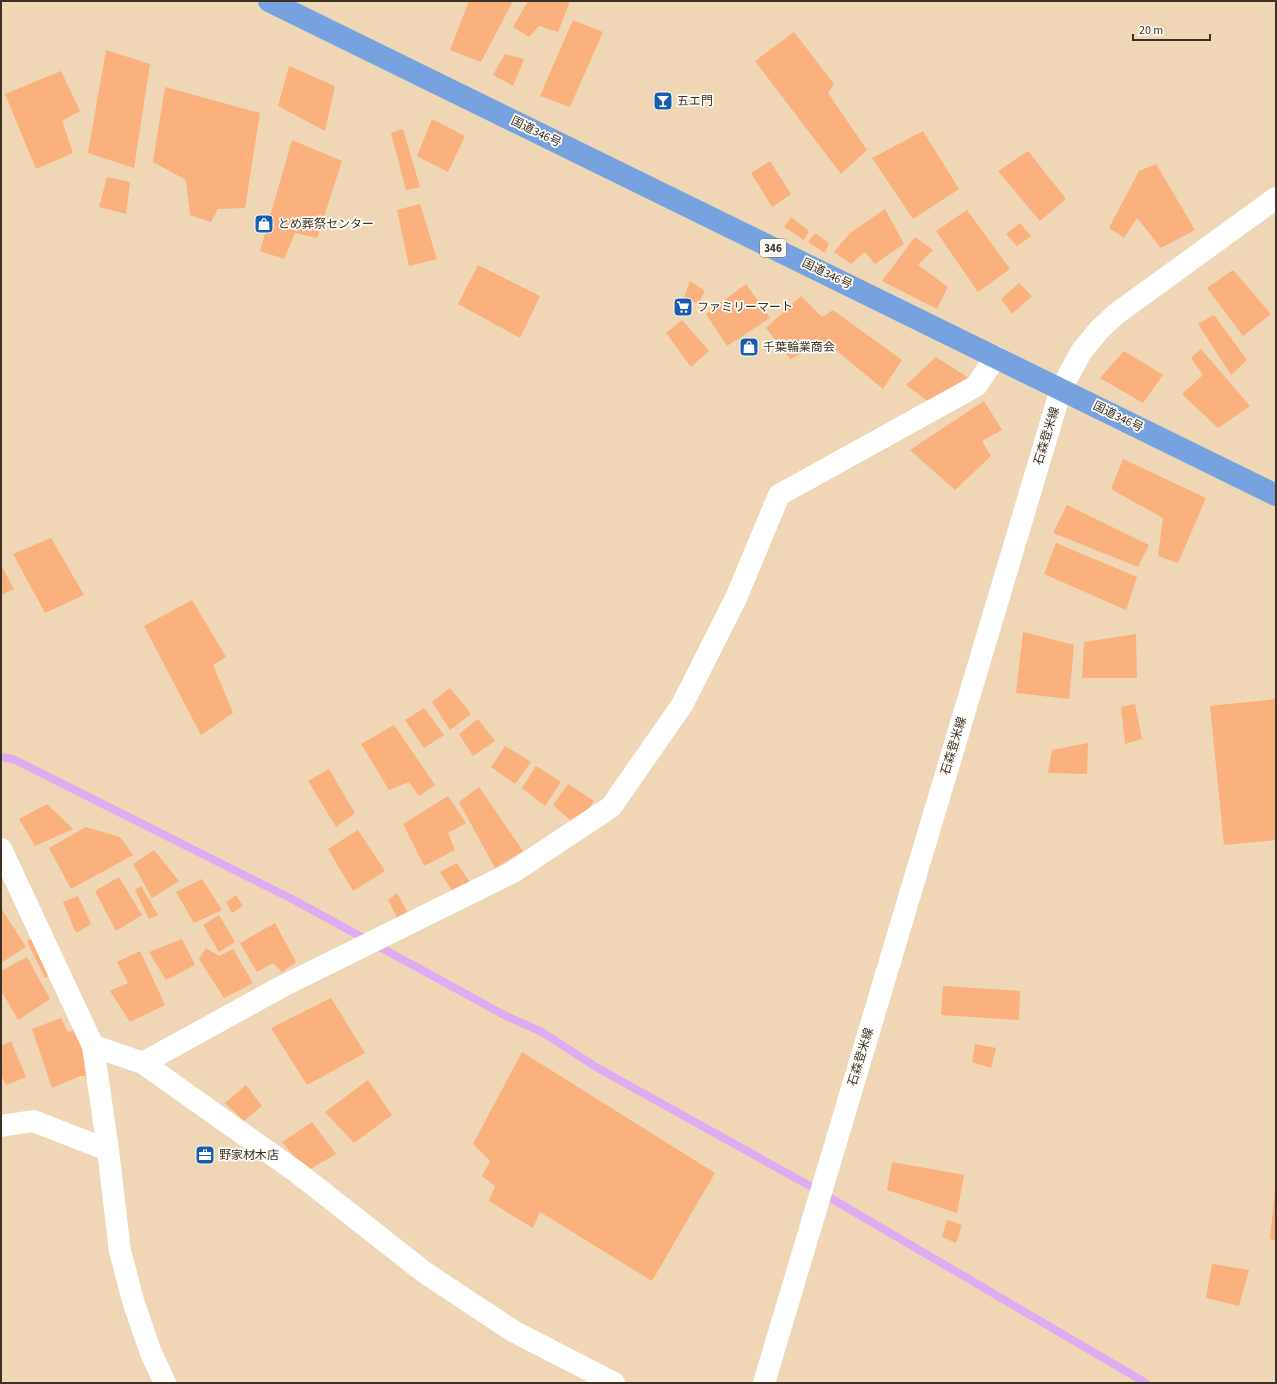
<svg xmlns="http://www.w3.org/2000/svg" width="1277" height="1384" viewBox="0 0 1277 1384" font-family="'Source Sans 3','Noto Sans JP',sans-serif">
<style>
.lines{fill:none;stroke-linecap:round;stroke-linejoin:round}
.stream{stroke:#deacf2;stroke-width:8}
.building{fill:#fab17d}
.minor{stroke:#fff;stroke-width:22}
.secondary{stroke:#fff;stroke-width:22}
.trunk{stroke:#76a3df;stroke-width:22}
.labels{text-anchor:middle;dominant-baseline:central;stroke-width:3.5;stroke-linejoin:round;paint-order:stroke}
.shield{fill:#fdfbf7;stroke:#756e63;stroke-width:1}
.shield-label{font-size:11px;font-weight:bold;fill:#3b3224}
.poi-label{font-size:12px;fill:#3b3224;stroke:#fdfbf7;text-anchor:start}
.street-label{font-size:12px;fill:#3b3224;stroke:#fdfbf7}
</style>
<rect width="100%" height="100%" fill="#efd6b4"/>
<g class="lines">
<path class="stream" d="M 1,757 L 13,759 L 294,900 L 506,1016 L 542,1032 L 596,1067 L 810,1186 L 1146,1383"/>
</g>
<path class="building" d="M 469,1 L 513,1 L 481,62 L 450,50 Z
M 528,1 L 570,1 L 558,32 L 539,26 L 529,37 L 513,27 Z
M 573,20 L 603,32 L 570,107 L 540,96 Z
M 794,32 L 834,84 L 828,93 L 867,150 L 841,174 L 755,61 Z
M 106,50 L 150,64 L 134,168 L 88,153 Z
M 505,54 L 524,59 L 513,86 L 493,75 Z
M 289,66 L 335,86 L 325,131 L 278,106 Z
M 61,71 L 80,111 L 62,121 L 73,153 L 36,169 L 5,94 Z
M 165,87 L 260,113 L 245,208 L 218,209 L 211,222 L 190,215 L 186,180 L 153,162 Z
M 432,119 L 465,136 L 448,172 L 417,156 Z
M 403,129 L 420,187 L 406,190 L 391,133 Z
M 923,131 L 959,189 L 913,219 L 872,158 Z
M 292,140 L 342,161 L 317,238 L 295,233 L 284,259 L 260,251 Z
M 1028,151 L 1066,199 L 1040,221 L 998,171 Z
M 770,161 L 791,194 L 772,207 L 751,173 Z
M 1156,164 L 1195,230 L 1161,248 L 1137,218 L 1124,238 L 1109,228 L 1139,171 Z
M 107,177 L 130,182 L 126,214 L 99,207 Z
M 420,204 L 437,259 L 409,266 L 397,210 Z
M 885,209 L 904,244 L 875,264 L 865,252 L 851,264 L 834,252 L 850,233 Z
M 967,210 L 1010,269 L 978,292 L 936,231 Z
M 791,217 L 809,231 L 804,240 L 784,227 Z
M 1020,223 L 1031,236 L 1017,246 L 1006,234 Z
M 815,233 L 829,243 L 825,253 L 808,242 Z
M 915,237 L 933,250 L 918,265 L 948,287 L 937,309 L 882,281 Z
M 478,265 L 540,296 L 520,338 L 458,304 Z
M 1233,270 L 1271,314 L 1243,336 L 1207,288 Z
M 690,281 L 705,291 L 698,304 L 684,297 Z
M 1019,283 L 1032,296 L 1012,314 L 1001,299 Z
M 746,284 L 770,318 L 727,346 L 706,314 Z
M 801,296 L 822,317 L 833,310 L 902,360 L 883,389 L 826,342 L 790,359 L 766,328 Z
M 1214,315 L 1247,360 L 1231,375 L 1198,324 Z
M 682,320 L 709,351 L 691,367 L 666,333 Z
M 1201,349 L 1250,406 L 1218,428 L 1182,394 L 1203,375 L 1191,358 Z
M 1124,351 L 1163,375 L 1143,403 L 1100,378 Z
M 936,357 L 972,380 L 930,403 L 906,385 Z
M 984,401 L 1002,430 L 982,441 L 991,456 L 955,490 L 910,450 Z
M 1123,459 L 1206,498 L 1178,563 L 1158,556 L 1163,518 L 1111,489 Z
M 1067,505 L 1149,545 L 1138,567 L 1053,533 Z
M 51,538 L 84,595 L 45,613 L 13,554 Z
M 1056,543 L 1137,577 L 1126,610 L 1044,574 Z
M 1,565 L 14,589 L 1,595 Z
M 192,600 L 226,657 L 213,665 L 233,713 L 201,735 L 144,626 Z
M 1023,632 L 1074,645 L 1069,699 L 1016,693 Z
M 1136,634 L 1137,678 L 1082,678 L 1084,642 Z
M 450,688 L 471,714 L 450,730 L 432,702 Z
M 1276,699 L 1276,840 L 1224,845 L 1210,706 Z
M 1135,704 L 1142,739 L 1125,744 L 1121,707 Z
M 424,708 L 444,735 L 424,748 L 405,720 Z
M 478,719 L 495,741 L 473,756 L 459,734 Z
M 394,725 L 435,785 L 419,796 L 409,782 L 389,790 L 361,744 Z
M 1088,743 L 1087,774 L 1048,773 L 1052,750 Z
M 505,746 L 531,762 L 515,784 L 491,767 Z
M 536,766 L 561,782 L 545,806 L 522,788 Z
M 329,769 L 355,813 L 336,827 L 308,781 Z
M 568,784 L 594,801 L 576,825 L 553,805 Z
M 479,787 L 523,851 L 495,868 L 459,802 Z
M 448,796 L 466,823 L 448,833 L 455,850 L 424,866 L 403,824 Z
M 47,804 L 73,829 L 35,846 L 19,819 Z
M 86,827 L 120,837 L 133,855 L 71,889 L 49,848 Z
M 358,830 L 385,871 L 353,891 L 328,849 Z
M 154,850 L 179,881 L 152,898 L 133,864 Z
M 457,863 L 471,884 L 455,895 L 440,872 Z
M 119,877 L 142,915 L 116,931 L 95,891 Z
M 202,879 L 222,910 L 194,923 L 176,892 Z
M 141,886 L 158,915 L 149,919 L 135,890 Z
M 397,893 L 408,913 L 399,921 L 388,900 Z
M 236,895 L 243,906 L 232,913 L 226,902 Z
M 78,896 L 91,924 L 76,933 L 63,902 Z
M 1,908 L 26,947 L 1,963 Z
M 219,915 L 235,942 L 219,952 L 203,925 Z
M 275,923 L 296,962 L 282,972 L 273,963 L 257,972 L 240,943 Z
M 38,935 L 56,972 L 45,978 L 27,941 Z
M 182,939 L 195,965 L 166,980 L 149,952 Z
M 206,948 L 219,956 L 233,949 L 253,983 L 224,998 L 199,959 Z
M 140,951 L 165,1005 L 130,1022 L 110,991 L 128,983 L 117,962 Z
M 27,957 L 50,999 L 18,1020 L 1,990 L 1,971 Z
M 943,986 L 1020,991 L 1019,1020 L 941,1015 Z
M 331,998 L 365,1053 L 307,1085 L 271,1028 Z
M 61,1018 L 68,1032 L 78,1030 L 95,1078 L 88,1081 L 85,1076 L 80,1076 L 52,1088 L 32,1029 Z
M 11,1041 L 26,1077 L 6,1085 L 1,1075 L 1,1046 Z
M 975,1044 L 996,1048 L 991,1068 L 972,1062 Z
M 522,1052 L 715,1173 L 652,1281 L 540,1212 L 533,1228 L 489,1201 L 495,1186 L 482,1176 L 490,1161 L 473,1144 Z
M 368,1080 L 392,1115 L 354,1143 L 325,1112 Z
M 246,1085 L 262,1106 L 244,1121 L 225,1103 Z
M 312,1122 L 336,1154 L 307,1171 L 282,1142 Z
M 892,1162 L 964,1175 L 957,1213 L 887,1190 Z
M 1275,1190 L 1276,1190 L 1276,1240 L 1270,1239 Z
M 947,1220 L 962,1225 L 956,1243 L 942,1237 Z
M 1212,1264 L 1249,1270 L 1239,1306 L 1206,1298 Z"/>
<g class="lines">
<path class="minor" d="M 1,849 L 93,1046 L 108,1150 L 120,1251 L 134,1304 L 151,1353 L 165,1383
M 93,1046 L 143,1063 L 298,1173 L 424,1272 L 513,1331 L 614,1383
M 143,1063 L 281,987 L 513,872 L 611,807 L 682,705 L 736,598 L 779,495 L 976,386 L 996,357
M 1,1126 L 33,1121 L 108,1150"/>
<path class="secondary" d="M 764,1383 L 1061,389 L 1081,352 L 1099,330 L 1116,314 L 1276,198"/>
<path class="trunk" d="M 269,1 L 1276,495"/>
</g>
<defs>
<symbol id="bar-square" viewBox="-11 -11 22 22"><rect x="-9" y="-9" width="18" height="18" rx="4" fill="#1a5dad" stroke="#fdfbf7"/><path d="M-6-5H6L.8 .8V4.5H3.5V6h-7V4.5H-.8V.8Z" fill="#fff"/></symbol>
<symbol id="shop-square" viewBox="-11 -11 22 22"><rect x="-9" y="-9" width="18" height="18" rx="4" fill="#1a5dad" stroke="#fdfbf7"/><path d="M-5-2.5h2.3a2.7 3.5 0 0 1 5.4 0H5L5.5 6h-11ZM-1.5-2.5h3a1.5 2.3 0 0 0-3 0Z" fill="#fff"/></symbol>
<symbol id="supermarket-square" viewBox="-11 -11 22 22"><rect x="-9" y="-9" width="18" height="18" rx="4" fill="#1a5dad" stroke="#fdfbf7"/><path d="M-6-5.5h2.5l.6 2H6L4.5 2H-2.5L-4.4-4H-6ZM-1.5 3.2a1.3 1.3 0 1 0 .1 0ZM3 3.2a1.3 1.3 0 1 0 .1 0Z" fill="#fff"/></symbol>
<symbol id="office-square" viewBox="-11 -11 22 22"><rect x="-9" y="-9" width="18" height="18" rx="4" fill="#1a5dad" stroke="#fdfbf7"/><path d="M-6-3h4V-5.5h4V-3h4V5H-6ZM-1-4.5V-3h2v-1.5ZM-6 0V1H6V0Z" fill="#fff"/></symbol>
</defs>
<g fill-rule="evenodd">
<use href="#bar-square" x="652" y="90" width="22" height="22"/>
<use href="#shop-square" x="253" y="213" width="22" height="22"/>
<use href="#supermarket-square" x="672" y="296" width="22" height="22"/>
<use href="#shop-square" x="738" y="336" width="22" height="22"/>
<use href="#office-square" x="194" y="1144" width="22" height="22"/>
</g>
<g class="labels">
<rect class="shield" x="760" y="239" width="26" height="18" rx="3"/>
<g class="shield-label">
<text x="773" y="248">346</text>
</g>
<g class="poi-label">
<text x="677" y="101">五エ門</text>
<text x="278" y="224">とめ葬祭センター</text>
<text x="697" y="307">ファミリーマート</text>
<text x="763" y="347">千葉輪業商会</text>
<text x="219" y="1155">野家材木店</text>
</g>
<g class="street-label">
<text transform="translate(536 132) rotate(26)">国道346号</text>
<text transform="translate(827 274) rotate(26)">国道346号</text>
<text transform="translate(1118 417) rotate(26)">国道346号</text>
<text transform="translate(1047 436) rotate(-73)">石森登米線</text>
<text transform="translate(954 746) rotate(-73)">石森登米線</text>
<text transform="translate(861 1057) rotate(-73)">石森登米線</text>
</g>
</g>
<rect width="1277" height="1384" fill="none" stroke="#3b3224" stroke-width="4"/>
<path d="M1133 34v6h77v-6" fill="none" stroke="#3b3224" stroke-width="2"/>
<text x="1139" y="34" font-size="12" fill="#3b3224" stroke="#fdfbf7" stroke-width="3" paint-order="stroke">20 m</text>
</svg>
